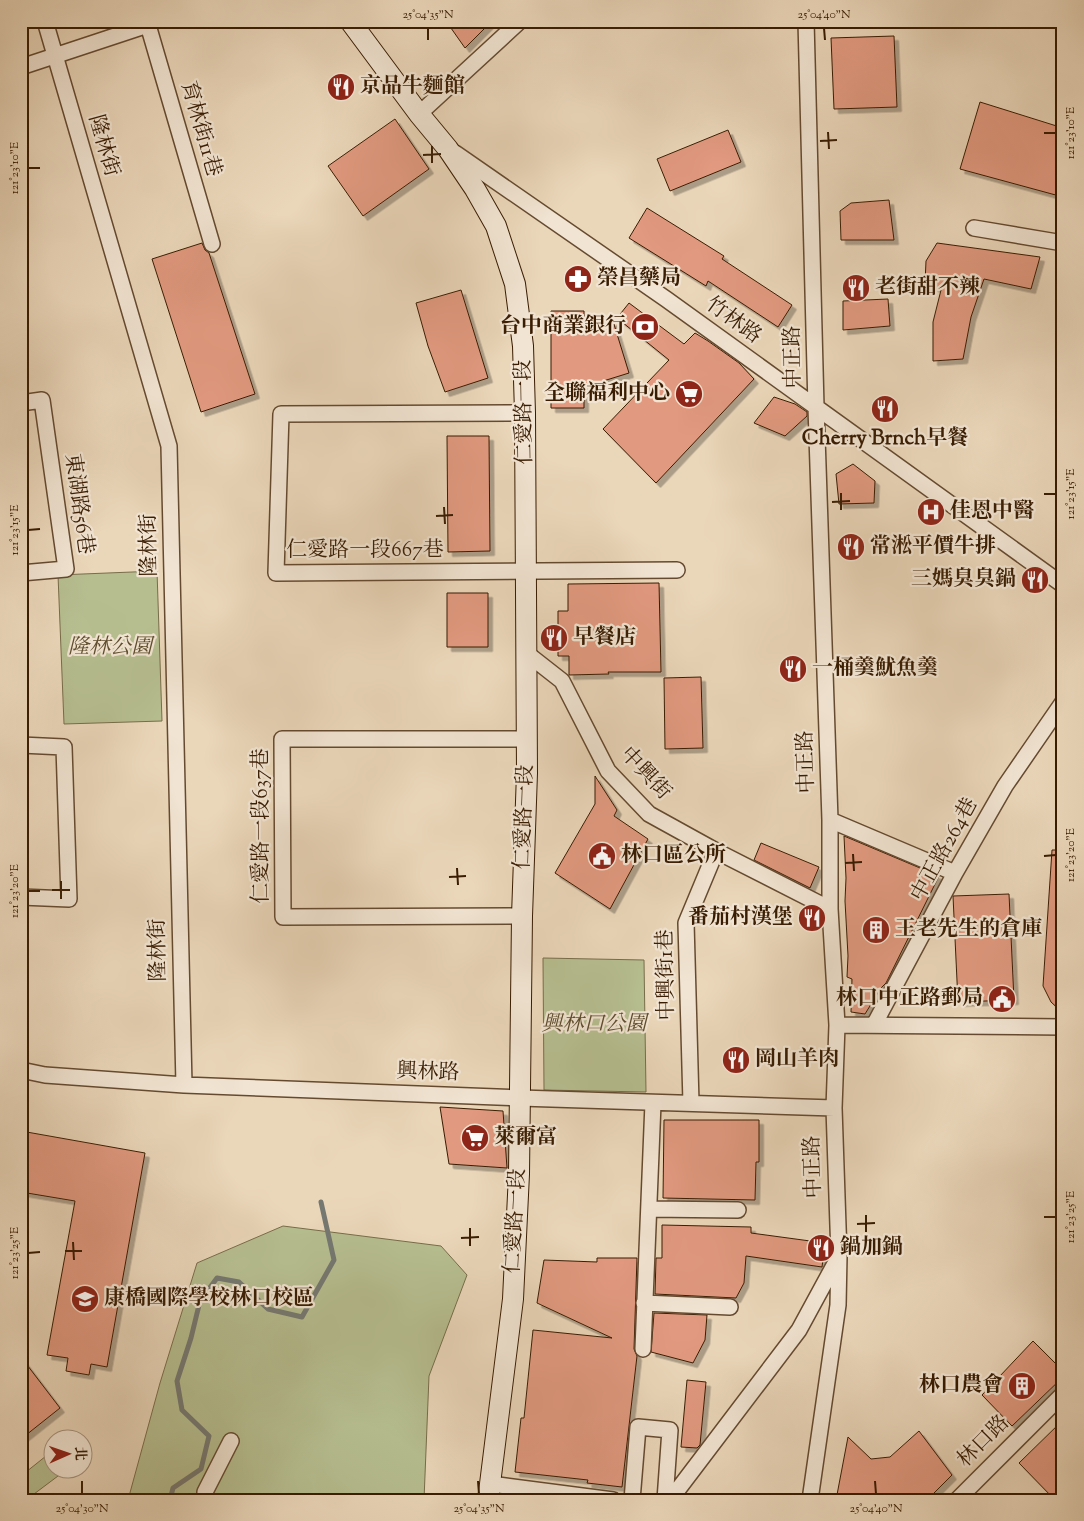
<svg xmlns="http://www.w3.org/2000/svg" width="1084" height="1521" viewBox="0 0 1084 1521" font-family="'Sorts Mill Goudy','Noto Serif TC',serif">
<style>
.green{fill:#b6be90;stroke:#786d49}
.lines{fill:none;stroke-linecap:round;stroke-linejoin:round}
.stream{stroke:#757871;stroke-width:5}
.building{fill:#e1997f;stroke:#391c02;filter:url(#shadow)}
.minor-casing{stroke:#654a30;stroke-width:18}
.secondary-casing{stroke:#391c02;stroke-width:22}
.minor{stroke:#f1e4d2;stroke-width:15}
.secondary{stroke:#f1e4d2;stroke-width:20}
.ticks{fill:none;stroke:#391c02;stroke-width:2}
.labels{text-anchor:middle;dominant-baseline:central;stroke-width:4.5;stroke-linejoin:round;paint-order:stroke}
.poi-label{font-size:21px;font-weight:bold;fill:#391c02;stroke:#f1e4d2;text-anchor:start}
.street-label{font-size:21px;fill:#391c02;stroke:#f1e4d2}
.park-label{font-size:21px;font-style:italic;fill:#5e4d2d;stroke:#f1e4d2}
.neatline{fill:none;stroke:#391c02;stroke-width:2}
.ticks-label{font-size:12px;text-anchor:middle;fill:#391c02}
</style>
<defs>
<filter id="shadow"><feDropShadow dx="4.5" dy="4.5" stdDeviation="0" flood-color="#0004"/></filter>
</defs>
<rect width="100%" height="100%" fill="#ead6b9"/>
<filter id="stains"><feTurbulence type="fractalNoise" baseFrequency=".004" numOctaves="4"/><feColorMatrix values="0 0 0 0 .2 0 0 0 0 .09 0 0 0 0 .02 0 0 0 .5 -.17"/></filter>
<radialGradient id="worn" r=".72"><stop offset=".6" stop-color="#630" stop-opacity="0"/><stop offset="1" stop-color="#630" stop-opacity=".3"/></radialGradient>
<path class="green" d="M 157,571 L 162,721 L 64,724 L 58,575 Z
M 543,958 L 644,960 L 646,1092 L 544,1090 Z
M 283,1226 L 441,1246 L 467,1275 L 429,1376 L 424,1500 L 128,1500 L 160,1383 L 197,1263 Z
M 51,1452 L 52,1468 L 65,1469 L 66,1470 L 26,1500 L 21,1500 L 21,1476 Z"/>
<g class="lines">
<path class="stream" d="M 170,1500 L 173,1488 L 201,1469 L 209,1436 L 182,1410 L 177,1381 L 191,1338 L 200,1301 L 217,1278 L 239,1282 L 268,1309 L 302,1317 L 334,1260 L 321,1202"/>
</g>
<path class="building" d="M 446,21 L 492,21 L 465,48 Z
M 894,36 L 897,107 L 834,109 L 831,38 Z
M 980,102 L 1063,128 L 1063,197 L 960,169 Z
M 395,119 L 429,169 L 363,216 L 328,166 Z
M 728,130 L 741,162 L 670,191 L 657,159 Z
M 889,200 L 894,240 L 841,240 L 840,211 L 851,203 Z
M 647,208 L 724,256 L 722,259 L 792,305 L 778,327 L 708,281 L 706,286 L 629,238 Z
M 202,243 L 205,250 L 209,253 L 255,394 L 201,412 L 152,259 Z
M 937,243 L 1040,257 L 1031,289 L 984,279 L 971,317 L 963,359 L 933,361 L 933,322 L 941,290 L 925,283 L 926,261 Z
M 461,290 L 488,378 L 445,392 L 428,346 L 416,303 Z
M 888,299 L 890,326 L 843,330 L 843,301 Z
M 629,303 L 684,344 L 695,333 L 708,341 L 739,363 L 754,379 L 656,483 L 603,429 L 669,360 L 617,318 Z
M 551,311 L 584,311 L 584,330 L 613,321 L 629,373 L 584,387 L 584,408 L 551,408 Z
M 774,397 L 795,404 L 807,412 L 807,416 L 785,436 L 754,423 Z
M 447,436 L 489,436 L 490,551 L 448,552 Z
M 853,464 L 875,481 L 874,503 L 839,504 L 836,474 Z
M 659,583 L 661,672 L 608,672 L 609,674 L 569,675 L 569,656 L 558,656 L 558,611 L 568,611 L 568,584 Z
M 447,593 L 488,593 L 488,647 L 447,647 Z
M 701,677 L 703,748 L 665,749 L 664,678 Z
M 595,776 L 617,810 L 614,816 L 648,839 L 610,909 L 555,873 L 595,804 Z
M 844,836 L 939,876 L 886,983 L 881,988 L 865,1014 L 851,1012 L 852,979 L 847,977 L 848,956 L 845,901 L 846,878 Z
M 761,843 L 819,867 L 810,888 L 754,860 Z
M 1052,850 L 1063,850 L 1063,1013 L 1051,1002 L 1043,986 Z
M 1009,894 L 1014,1000 L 958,1002 L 953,896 Z
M 440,1107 L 503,1111 L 507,1168 L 449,1164 Z
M 664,1120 L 759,1120 L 759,1162 L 756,1162 L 755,1200 L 663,1198 Z
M 21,1131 L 145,1153 L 107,1367 L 91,1364 L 89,1375 L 66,1371 L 68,1358 L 47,1355 L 75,1201 L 21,1192 Z
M 662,1225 L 751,1227 L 751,1233 L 825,1243 L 822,1267 L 746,1256 L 744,1283 L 736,1298 L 655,1294 L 656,1258 L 662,1258 Z
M 597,1258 L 637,1258 L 634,1349 L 637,1356 L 622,1487 L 587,1483 L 588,1480 L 515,1472 L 521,1418 L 524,1418 L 533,1330 L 612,1338 L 537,1303 L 544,1260 L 597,1262 Z
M 654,1313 L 707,1315 L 705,1340 L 693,1363 L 651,1352 Z
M 1033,1341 L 1063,1371 L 1063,1377 L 1012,1426 L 982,1395 Z
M 21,1357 L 60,1408 L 21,1439 Z
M 687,1380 L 706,1382 L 700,1445 L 697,1448 L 681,1447 Z
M 1063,1420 L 1063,1500 L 1055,1500 L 1019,1463 Z
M 919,1431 L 952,1475 L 927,1500 L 836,1500 L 848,1437 L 871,1459 L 890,1457 Z"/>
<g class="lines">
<defs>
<path id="minor" d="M 45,21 L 169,446 L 184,1085
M 806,21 L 816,407 L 830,820 L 830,909 L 837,1025 L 834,1108 L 839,1256 L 838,1305 L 810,1500
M 148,25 L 212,244
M 21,67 L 148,25 L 155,21
M 419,114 L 520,21
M 455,153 L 666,299 L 1063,585
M 974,228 L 1063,243
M 21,403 L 42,400 L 66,569 L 21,573
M 525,413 L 281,414 L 276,573 L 677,570
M 525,652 L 562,681 L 608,771 L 649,814 L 716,851 L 830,909
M 21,745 L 64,747 L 69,899 L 21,897
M 830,820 L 955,873
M 522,916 L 283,917 L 282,739 L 526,739
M 837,1025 L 1063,1027
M 874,1025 L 955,873 L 1005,786 L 1063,702
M 21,1070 L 45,1075 L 184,1085 L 520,1098 L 834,1108
M 691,1103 L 686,923 L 716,851
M 649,1209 L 738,1210
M 644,1303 L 730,1307
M 643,1349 L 653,1103
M 491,1484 L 613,1500
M 205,1500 L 205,1492 L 231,1441
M 632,1500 L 638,1427 L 670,1430 L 665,1500
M 670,1500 L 799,1330 L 837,1260
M 957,1500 L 1063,1394"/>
<path id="secondary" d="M 350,21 L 419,114 L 448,149 L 475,189 L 496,226 L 515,284 L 523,346 L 525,413 L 527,773 L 522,916 L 519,1174 L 513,1299 L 488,1500"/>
</defs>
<use href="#minor" class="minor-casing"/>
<use href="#secondary" class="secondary-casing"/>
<use href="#minor" class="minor"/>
<use href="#secondary" class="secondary"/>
</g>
<path class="ticks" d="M 428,28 L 428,40M 824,28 L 825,40M 828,132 L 829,149M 1044,133 L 1056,133M 820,141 L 837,140M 432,146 L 432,163M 423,155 L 441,154M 28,168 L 40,168M 841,493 L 841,510M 1044,494 L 1056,494M 832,502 L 850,501M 444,507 L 445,524M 436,516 L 453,515M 28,530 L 40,529M 853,854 L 854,871M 1044,856 L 1056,855M 845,863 L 862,862M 457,868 L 458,885M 449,877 L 466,876M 61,881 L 61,899M 52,890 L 70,890M 28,891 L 40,891M 866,1215 L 866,1232M 1044,1217 L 1056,1217M 857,1224 L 875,1223M 470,1228 L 470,1246M 461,1238 L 479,1237M 73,1242 L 74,1260M 65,1251 L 82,1251M 28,1253 L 40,1252M 82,1481 L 82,1494M 478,1481 L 479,1494M 875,1481 L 876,1494"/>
<defs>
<symbol id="restaurant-disc" viewBox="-11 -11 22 22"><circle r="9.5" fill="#8f2418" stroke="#f1e4d2"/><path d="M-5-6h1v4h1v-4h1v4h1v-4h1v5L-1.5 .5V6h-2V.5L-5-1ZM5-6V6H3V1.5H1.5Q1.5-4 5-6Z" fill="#fff"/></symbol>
<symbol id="pharmacy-disc" viewBox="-11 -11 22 22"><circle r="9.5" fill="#8f2418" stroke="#f1e4d2"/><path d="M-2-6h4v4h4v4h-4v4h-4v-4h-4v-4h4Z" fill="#fff"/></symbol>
<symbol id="bank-disc" viewBox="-11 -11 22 22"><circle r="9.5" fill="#8f2418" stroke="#f1e4d2"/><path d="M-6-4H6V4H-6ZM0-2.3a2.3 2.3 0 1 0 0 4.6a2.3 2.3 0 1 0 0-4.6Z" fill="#fff"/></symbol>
<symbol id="supermarket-disc" viewBox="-11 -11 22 22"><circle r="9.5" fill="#8f2418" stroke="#f1e4d2"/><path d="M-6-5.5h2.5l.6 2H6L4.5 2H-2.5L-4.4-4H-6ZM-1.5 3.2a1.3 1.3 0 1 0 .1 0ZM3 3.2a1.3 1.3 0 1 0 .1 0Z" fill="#fff"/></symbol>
<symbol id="hospital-disc" viewBox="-11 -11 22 22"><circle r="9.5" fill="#8f2418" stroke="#f1e4d2"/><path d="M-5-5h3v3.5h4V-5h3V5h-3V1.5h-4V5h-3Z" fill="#fff"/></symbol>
<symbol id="civic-disc" viewBox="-11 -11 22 22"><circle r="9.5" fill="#8f2418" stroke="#f1e4d2"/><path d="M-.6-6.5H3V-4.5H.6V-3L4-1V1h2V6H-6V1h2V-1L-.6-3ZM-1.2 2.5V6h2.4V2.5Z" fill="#fff"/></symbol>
<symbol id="building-disc" viewBox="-11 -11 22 22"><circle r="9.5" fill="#8f2418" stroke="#f1e4d2"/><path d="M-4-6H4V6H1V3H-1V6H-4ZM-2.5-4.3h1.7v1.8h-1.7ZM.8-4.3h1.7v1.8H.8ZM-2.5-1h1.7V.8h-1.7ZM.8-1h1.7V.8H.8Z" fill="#fff"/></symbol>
<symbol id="school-disc" viewBox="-11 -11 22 22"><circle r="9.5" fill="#8f2418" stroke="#f1e4d2"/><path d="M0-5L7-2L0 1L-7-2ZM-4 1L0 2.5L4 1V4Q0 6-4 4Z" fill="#fff"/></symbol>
</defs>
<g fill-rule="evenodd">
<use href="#restaurant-disc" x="325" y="71" width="32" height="32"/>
<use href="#pharmacy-disc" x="562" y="263" width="32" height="32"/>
<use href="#restaurant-disc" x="840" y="272" width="32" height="32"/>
<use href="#bank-disc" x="629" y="311" width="32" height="32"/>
<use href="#supermarket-disc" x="673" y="378" width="32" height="32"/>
<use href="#restaurant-disc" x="869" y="393" width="32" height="32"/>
<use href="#hospital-disc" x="915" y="496" width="32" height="32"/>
<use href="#restaurant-disc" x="835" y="531" width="32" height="32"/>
<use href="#restaurant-disc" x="1019" y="564" width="32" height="32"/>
<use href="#restaurant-disc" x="538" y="622" width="32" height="32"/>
<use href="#restaurant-disc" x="777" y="653" width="32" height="32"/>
<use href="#civic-disc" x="586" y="840" width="32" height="32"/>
<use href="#restaurant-disc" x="796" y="902" width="32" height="32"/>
<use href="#building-disc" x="860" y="914" width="32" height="32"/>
<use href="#civic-disc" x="986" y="983" width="32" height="32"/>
<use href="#restaurant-disc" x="720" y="1044" width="32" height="32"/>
<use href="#supermarket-disc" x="459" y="1122" width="32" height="32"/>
<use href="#restaurant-disc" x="805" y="1232" width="32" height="32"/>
<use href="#school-disc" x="69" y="1283" width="32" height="32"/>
<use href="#building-disc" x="1006" y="1370" width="32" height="32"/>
</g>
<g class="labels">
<g class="poi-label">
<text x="360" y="87">京品牛麵館</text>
<text x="597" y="279">榮昌藥局</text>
<text x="875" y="288">老街甜不辣</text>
<text x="626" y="327" text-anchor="end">台中商業銀行</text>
<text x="670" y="394" text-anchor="end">全聯福利中心</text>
<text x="885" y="439" text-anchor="middle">Cherry Brnch早餐</text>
<text x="950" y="512">佳恩中醫</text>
<text x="870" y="547">常淞平價牛排</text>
<text x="1016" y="580" text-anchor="end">三媽臭臭鍋</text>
<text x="573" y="638">早餐店</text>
<text x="812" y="669">一桶羹魷魚羹</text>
<text x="621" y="856">林口區公所</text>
<text x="793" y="918" text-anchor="end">番茄村漢堡</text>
<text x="895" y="930">王老先生的倉庫</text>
<text x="983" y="999" text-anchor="end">林口中正路郵局</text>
<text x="755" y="1060">岡山羊肉</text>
<text x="494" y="1138">萊爾富</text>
<text x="840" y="1248">鍋加鍋</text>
<text x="104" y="1299">康橋國際學校林口校區</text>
<text x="1003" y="1386" text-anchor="end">林口農會</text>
</g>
<g class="street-label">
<text transform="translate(200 129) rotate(74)">育林街11巷</text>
<text transform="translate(103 146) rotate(74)">隆林街</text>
<text transform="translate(733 321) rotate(36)">竹林路</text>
<text transform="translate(794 357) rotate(-91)">中正路</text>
<text transform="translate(525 412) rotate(-91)">仁愛路一段</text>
<text transform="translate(78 504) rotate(82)">東湖路56巷</text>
<text transform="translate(150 545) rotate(-91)">隆林街</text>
<text x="365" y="551">仁愛路一段667巷</text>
<text transform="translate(807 762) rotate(-92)">中正路</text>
<text transform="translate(645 774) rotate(47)">中興街</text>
<text transform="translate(525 817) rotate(-88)">仁愛路一段</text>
<text transform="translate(262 826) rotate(-90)">仁愛路一段637巷</text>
<text transform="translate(945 850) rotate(-61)">中正路264巷</text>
<text transform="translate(159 950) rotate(-91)">隆林街</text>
<text transform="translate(667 975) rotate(-91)">中興街1巷</text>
<text transform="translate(428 1073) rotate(2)">興林路</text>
<text transform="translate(814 1167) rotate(-92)">中正路</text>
<text transform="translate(516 1221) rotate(-87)">仁愛路一段</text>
<text transform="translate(984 1442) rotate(-45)">林口路</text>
</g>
<g class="park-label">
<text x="110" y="648">隆林公園</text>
<text x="594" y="1025">興林口公園</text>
</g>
</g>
<rect width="1084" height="1521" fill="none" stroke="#ead6b9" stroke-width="55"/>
<g transform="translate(68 1454) rotate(88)"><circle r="24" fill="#f1e4d2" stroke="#a7947f"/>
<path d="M0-4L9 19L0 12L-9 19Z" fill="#8f2418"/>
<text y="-8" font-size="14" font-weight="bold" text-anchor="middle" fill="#391c02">北</text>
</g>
<rect x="28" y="28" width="1028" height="1466" class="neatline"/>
<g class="ticks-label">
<text x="428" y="18">25°04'35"N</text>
<text x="824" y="18">25°04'40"N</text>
<text transform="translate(1070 133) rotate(-90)" y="4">121°23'10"E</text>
<text transform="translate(14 168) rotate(-90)" y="4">121°23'10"E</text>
<text transform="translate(1070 494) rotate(-90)" y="4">121°23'15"E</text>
<text transform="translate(14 530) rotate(-90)" y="4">121°23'15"E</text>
<text transform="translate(1070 855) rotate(-90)" y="4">121°23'20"E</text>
<text transform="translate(14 891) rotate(-90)" y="4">121°23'20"E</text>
<text transform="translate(1070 1217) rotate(-90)" y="4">121°23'25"E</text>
<text transform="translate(14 1253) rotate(-90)" y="4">121°23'25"E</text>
<text x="82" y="1512">25°04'30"N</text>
<text x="479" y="1512">25°04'35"N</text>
<text x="876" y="1512">25°04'40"N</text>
</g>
<rect width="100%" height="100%" filter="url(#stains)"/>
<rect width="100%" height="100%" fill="url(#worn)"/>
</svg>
